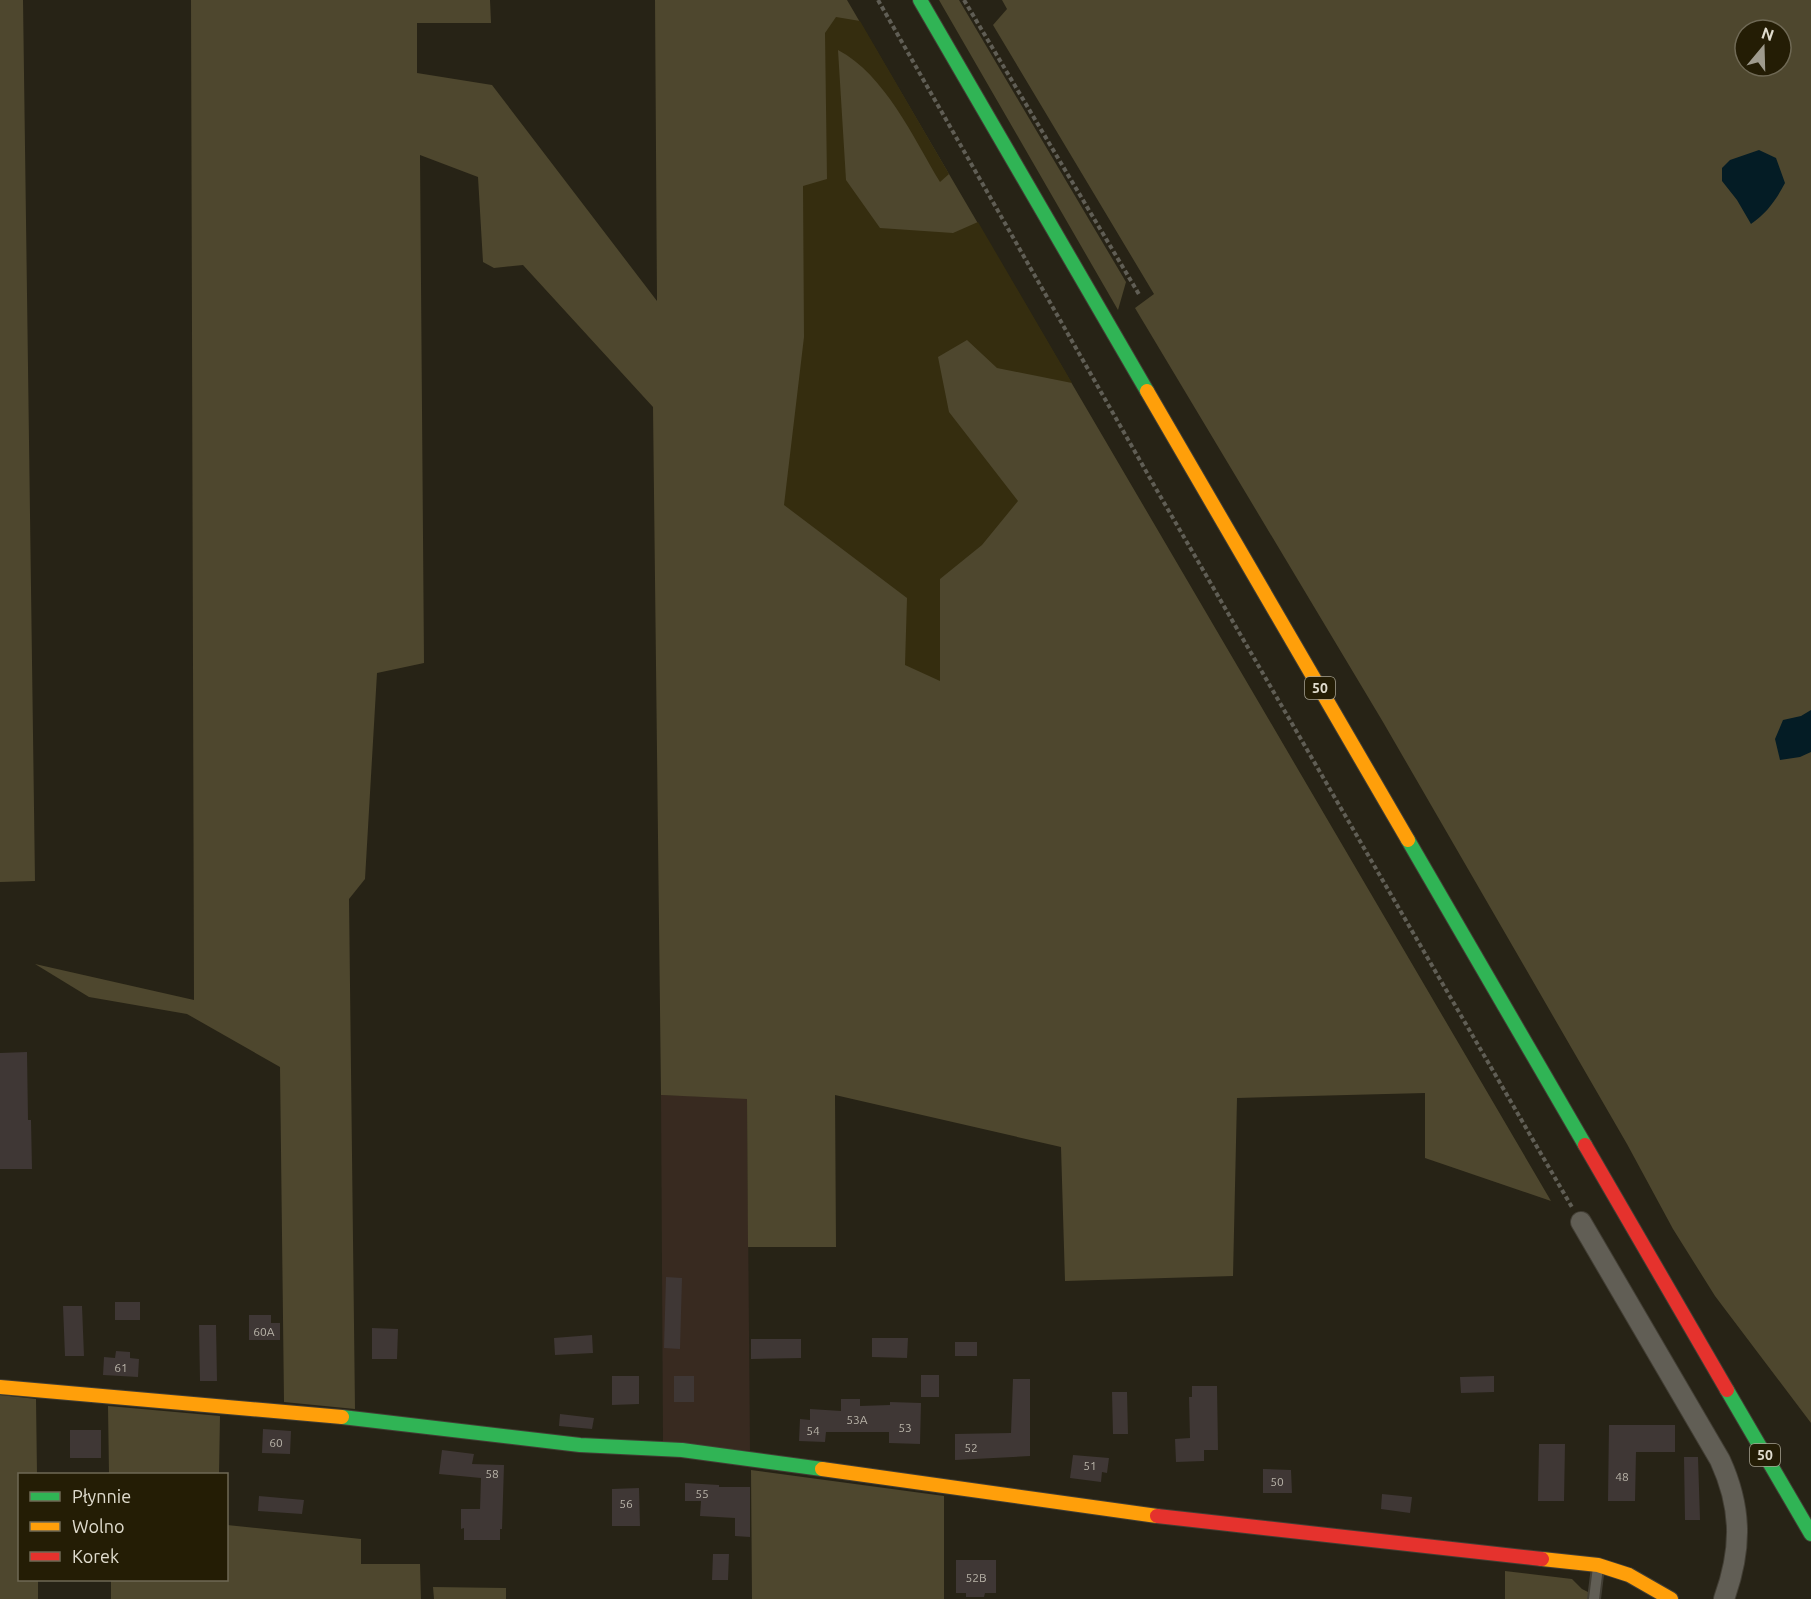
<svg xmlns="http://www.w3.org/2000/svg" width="1811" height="1599" viewBox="0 0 1811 1599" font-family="Ubuntu,sans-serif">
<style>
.industrial{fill:#382a20}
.green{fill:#4e472e;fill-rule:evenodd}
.sand{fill:#352d0f}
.water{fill:#041c25}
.building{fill:#3f3735}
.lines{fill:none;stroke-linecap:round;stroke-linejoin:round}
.lane-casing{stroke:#423e34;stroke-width:14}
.street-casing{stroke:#423e34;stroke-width:22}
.fast-casing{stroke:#423e34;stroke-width:16}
.slow-casing{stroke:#423e34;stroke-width:16}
.jam-casing{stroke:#423e34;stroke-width:16}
.path{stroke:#605e55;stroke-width:4;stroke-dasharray:4.5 3;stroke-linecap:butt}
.lane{stroke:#615e55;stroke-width:10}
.street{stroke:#615e55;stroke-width:20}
.fast{stroke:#30b455;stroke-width:14}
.slow{stroke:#ff9f0a;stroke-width:14}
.jam{stroke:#e5322d;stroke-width:14}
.labels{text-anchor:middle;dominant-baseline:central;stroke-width:5;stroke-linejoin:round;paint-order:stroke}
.number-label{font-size:12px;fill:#b8b3a8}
.shield{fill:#241d05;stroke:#a8a392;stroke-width:1.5}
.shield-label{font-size:14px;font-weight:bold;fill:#e0dcce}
</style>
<rect width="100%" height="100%" fill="#272316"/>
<path class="industrial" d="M 661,1095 L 747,1098 L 750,1451 L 663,1442 Z"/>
<path class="green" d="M 0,0 L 23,0 L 35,881 L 0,882 Z
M 191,0 L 490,0 L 491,23 L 417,23 L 417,73 L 492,85 L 657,301 L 655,0 L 847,0 L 1551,1201 L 1425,1158 L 1425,1093 L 1237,1098 L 1233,1276 L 1065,1281 L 1061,1147 L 835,1095 L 836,1247 L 748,1247 L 747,1099 L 661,1095 L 653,407 L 523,265 L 494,268 L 483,262 L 478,177 L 420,155 L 424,663 L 377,673 L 365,879 L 349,899 L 355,1409 L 284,1402 L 280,1067 L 187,1014 L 89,997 L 35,964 L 194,1000 Z
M 939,0 L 959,0 L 1126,282 L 1118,310 Z
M 1002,0 L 1811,0 L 1811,1423 L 1715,1296 L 1673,1229 L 1627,1144 L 1383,722 L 1135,308 L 1154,294 L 993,25 L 1007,9 ZM 1745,30 L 1781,30 L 1781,66 L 1745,66 Z
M 0,1395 L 36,1399 L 37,1474 L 20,1474 L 20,1580 L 38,1580 L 38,1599 L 0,1599 Z
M 108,1406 L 220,1416 L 219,1474 L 109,1474 Z
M 751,1470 L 944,1496 L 944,1599 L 752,1599 Z
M 227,1525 L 361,1539 L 361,1564 L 420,1564 L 421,1599 L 111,1599 L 111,1580 L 226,1580 Z
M 1505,1571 L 1572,1579 L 1582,1589 L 1588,1592 L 1589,1599 L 1505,1599 Z
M 433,1587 L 506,1588 L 506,1599 L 434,1599 Z"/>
<path class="sand" d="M 836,17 L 860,21 L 949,174 L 940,182 C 913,137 885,75 838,50 L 846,180 L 880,228 L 953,233 L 978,222 L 1072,383 L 997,368 L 967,340 L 938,357 L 949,412 L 1018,501 L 982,545 L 940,579 L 940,681 L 905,665 L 907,598 L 784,505 L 804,337 L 803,186 L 827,179 L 825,33 Z"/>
<path class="water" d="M 1759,150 L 1776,158 L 1785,183 C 1776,200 1767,213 1751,224 L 1737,200 L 1722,181 L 1722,168 L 1730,160 Z
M 1811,710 L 1811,752 L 1800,757 L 1780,760 L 1775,739 L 1783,720 L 1801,716 Z"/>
<path class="building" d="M 27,1052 L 28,1120 L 31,1120 L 32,1169 L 0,1169 L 0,1053 Z
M 666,1277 L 682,1278 L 680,1349 L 664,1348 Z
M 115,1302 L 140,1302 L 140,1320 L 115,1320 Z
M 63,1306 L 82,1306 L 84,1356 L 65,1356 Z
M 249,1315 L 271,1315 L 271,1323 L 280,1323 L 280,1340 L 249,1340 Z
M 199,1325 L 216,1325 L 217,1381 L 200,1381 Z
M 372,1328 L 398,1329 L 397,1359 L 372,1359 Z
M 592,1335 L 593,1353 L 555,1355 L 554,1338 Z
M 872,1338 L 908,1338 L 907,1358 L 872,1357 Z
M 751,1339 L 801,1339 L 801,1358 L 751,1359 Z
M 955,1342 L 977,1342 L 977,1356 L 955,1356 Z
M 116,1351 L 130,1352 L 130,1358 L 139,1359 L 138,1377 L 103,1375 L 104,1357 L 115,1358 Z
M 921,1375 L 939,1375 L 939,1397 L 921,1397 Z
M 612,1376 L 639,1376 L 639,1404 L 612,1405 Z
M 674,1376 L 694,1376 L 694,1402 L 674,1402 Z
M 1494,1376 L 1494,1392 L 1461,1393 L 1460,1377 Z
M 1013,1379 L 1030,1379 L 1030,1456 L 955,1460 L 955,1434 L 1011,1433 Z
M 1192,1386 L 1217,1386 L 1218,1450 L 1204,1450 L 1204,1461 L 1176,1462 L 1175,1439 L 1190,1438 L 1189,1397 L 1192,1397 Z
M 1112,1392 L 1127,1392 L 1128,1434 L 1113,1434 Z
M 841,1399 L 860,1399 L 860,1406 L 890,1405 L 890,1402 L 921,1403 L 920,1444 L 889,1443 L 889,1432 L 826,1432 L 825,1442 L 799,1441 L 800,1419 L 810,1420 L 810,1409 L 841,1411 Z
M 560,1414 L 594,1418 L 592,1429 L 559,1426 Z
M 1609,1425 L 1675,1425 L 1675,1452 L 1636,1452 L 1635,1501 L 1608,1501 Z
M 263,1429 L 291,1431 L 290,1454 L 262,1453 Z
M 70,1430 L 101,1430 L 101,1458 L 70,1458 Z
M 1539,1444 L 1565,1444 L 1564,1501 L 1538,1501 Z
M 442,1450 L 474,1454 L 472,1464 L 504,1465 L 502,1529 L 500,1529 L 500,1540 L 464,1540 L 464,1528 L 461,1529 L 461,1509 L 480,1509 L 481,1478 L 439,1474 Z
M 1073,1455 L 1109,1458 L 1107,1473 L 1102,1472 L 1101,1482 L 1070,1478 Z
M 1684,1457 L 1698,1457 L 1700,1520 L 1685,1520 Z
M 1263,1469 L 1291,1470 L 1292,1493 L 1263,1493 Z
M 685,1483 L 719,1485 L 719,1487 L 750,1487 L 750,1537 L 735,1536 L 735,1518 L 700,1516 L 701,1501 L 685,1501 Z
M 639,1488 L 640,1526 L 612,1526 L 612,1489 Z
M 1382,1494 L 1412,1497 L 1410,1513 L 1381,1509 Z
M 259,1496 L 304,1500 L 302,1514 L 258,1511 Z
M 713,1554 L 729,1554 L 728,1580 L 712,1580 Z
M 956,1560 L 996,1560 L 996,1593 L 985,1593 L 984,1597 L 966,1597 L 966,1593 L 956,1593 Z"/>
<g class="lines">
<defs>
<path id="lane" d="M 1594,1599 L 1598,1567"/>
<path id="street" d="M 1581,1222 L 1720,1460 C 1742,1508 1742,1549 1724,1599"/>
<path id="fast" d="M 920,0 L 1147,391
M 1408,840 L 1585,1145
M 1727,1390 L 1811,1534
M 342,1417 L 580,1445 L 682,1450 L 822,1469"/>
<path id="slow" d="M 1147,391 L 1408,840
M 0,1387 L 342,1417
M 822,1469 L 1157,1516
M 1542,1559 L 1598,1565 L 1629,1575 L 1671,1599"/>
<path id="jam" d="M 1585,1145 L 1727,1390
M 1157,1516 L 1542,1559"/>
</defs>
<use href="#lane" class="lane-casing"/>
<use href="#street" class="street-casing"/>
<use href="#fast" class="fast-casing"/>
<use href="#slow" class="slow-casing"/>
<use href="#jam" class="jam-casing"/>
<path class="path" d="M 878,0 L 1159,494 L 1573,1209
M 964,0 L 1140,296"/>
<use href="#lane" class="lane"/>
<use href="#street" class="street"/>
<use href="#fast" class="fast"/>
<use href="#slow" class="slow"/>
<use href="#jam" class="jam"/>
</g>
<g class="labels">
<g class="number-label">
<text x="264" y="1331">60A</text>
<text x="121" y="1367">61</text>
<text x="857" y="1419">53A</text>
<text x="905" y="1427">53</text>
<text x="813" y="1430">54</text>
<text x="276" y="1442">60</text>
<text x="971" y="1447">52</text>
<text x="1090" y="1465">51</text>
<text x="492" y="1473">58</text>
<text x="1622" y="1476">48</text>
<text x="1277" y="1481">50</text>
<text x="702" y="1493">55</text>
<text x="626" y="1503">56</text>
<text x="976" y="1577">52B</text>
</g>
<g class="shield">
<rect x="1305" y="677" width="30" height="22" rx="4.5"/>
<rect x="1750" y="1444" width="30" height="22" rx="4.5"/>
</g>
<g class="shield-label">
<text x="1320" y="688">50</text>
<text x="1765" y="1455">50</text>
</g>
</g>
<rect x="18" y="1473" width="210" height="108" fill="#241d05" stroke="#6f6955" stroke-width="1.5"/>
<rect x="30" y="1492" width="30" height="9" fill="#30b455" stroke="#6f6955" stroke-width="1.5"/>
<text x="72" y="1503" font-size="18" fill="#e0dcce">Płynnie</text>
<rect x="30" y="1522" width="30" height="9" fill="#ff9f0a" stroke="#6f6955" stroke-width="1.5"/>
<text x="72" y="1533" font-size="18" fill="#e0dcce">Wolno</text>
<rect x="30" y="1552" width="30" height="9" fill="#e5322d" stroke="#6f6955" stroke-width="1.5"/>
<text x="72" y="1563" font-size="18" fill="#e0dcce">Korek</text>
<g transform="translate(1763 48) rotate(19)"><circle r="28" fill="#241d05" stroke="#6f6955" stroke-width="1.5"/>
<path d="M0-4.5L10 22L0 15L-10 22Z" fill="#9f9b8e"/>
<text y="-9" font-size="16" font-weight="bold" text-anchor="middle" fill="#e0dcce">N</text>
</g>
</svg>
